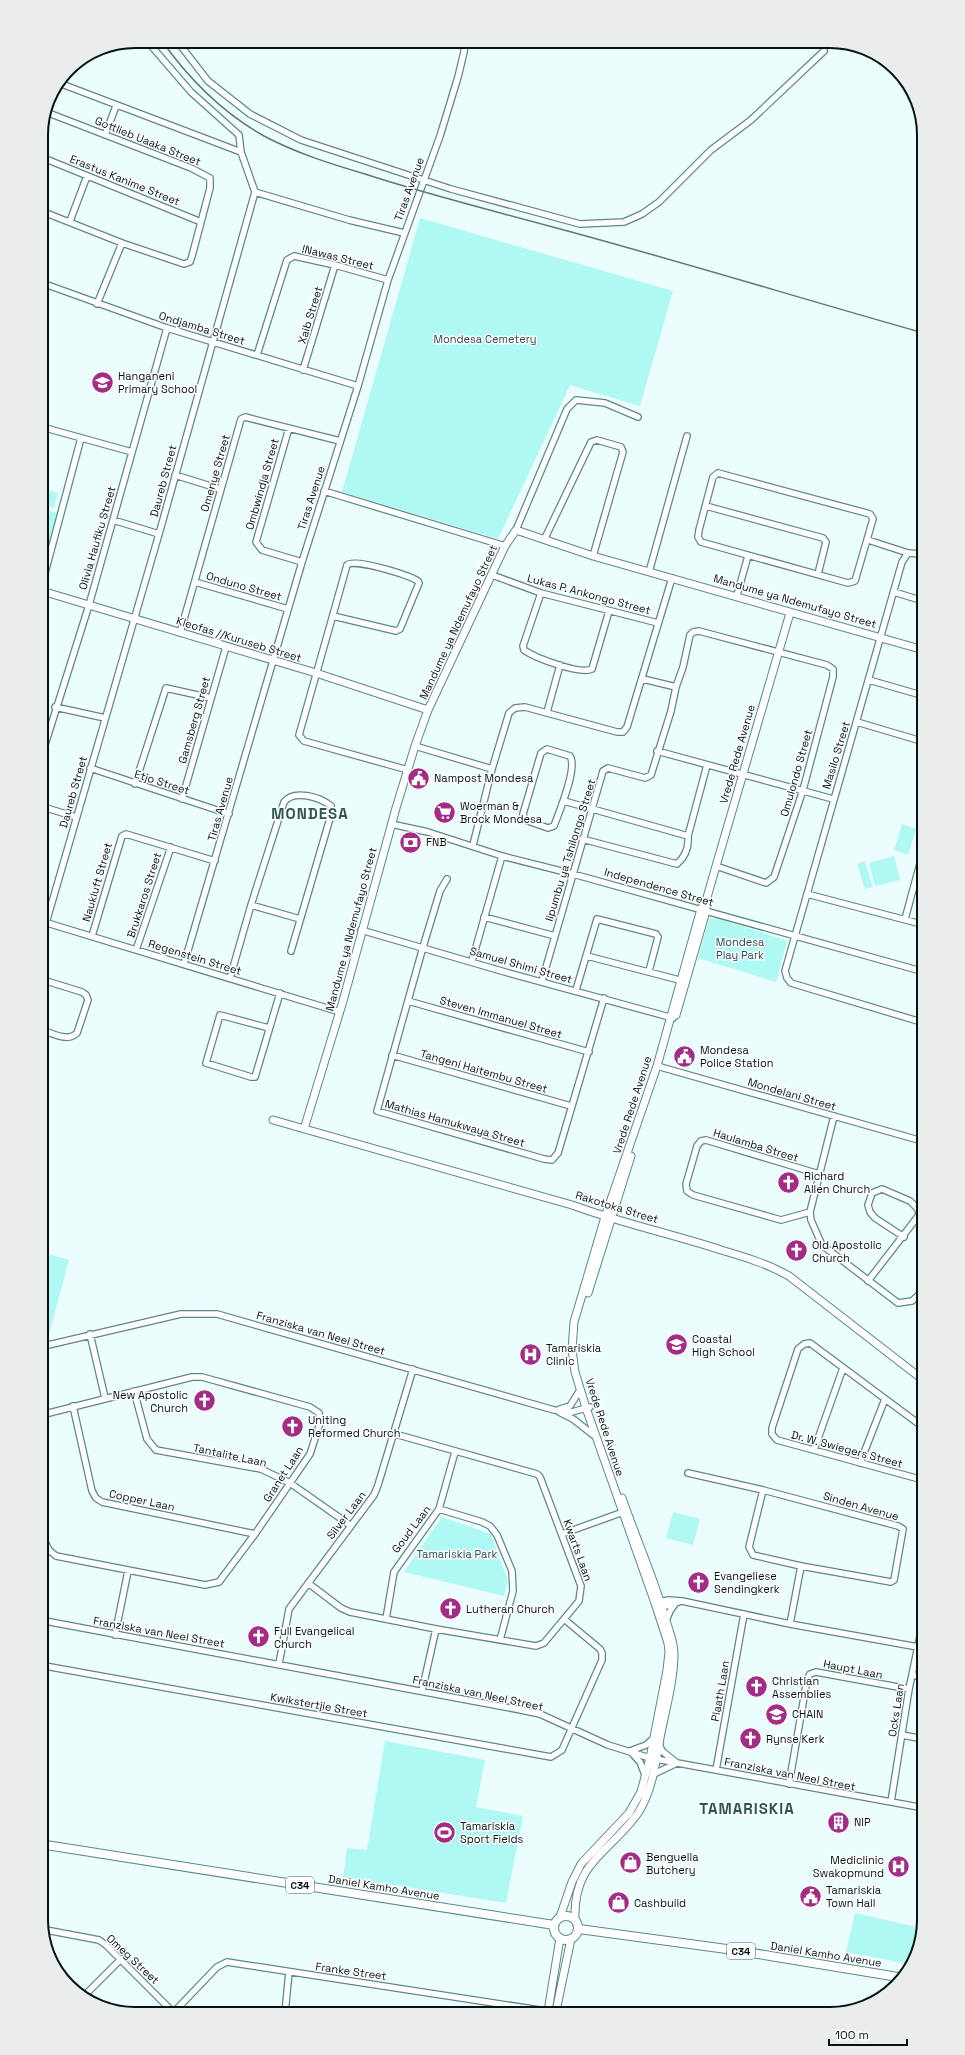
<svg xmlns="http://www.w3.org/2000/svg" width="965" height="2055" viewBox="0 0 965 2055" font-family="'Space Grotesk',sans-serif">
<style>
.green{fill:#b0f8f3}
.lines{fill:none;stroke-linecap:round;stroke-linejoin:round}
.minor-casing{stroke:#5c8986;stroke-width:8}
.tertiary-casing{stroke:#5c8986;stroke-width:9}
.primary-casing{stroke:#5c8986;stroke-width:10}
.minor{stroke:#fff;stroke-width:5.5}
.tertiary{stroke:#fff;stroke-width:7}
.primary{stroke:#fff;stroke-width:8}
.rail{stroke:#647675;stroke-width:1.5}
.labels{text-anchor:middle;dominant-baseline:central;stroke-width:3;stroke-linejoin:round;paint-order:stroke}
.shield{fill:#fff;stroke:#4f5a5a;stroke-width:1}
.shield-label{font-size:10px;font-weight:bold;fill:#031413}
.street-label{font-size:11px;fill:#031413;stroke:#fff}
.park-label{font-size:11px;fill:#25504e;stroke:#fff}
.poi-label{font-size:11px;fill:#031413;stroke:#fff;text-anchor:start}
.district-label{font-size:15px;font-weight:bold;letter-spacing:1px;fill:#2a5754;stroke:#fff}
.rim{fill:none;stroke:#031413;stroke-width:2}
</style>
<rect width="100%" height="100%" fill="#ebfefd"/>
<path class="green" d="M 420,218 L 673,291 L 640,406 L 570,385 L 498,539 L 342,492 Z
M 42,488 L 58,493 L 54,508 L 42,505 Z
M 42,509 L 58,513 L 42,568 Z
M 902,824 L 916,829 L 908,855 L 894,850 Z
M 894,856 L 900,880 L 875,886 L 869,863 Z
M 865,861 L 873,887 L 865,889 L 857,864 Z
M 718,918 L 787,941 L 776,982 L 698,958 L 709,919 Z
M 44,1253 L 69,1260 L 49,1334 L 44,1335 Z
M 673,1512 L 700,1519 L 693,1545 L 666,1538 Z
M 442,1517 L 491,1534 L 508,1581 L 504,1596 L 404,1572 Z
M 385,1741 L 485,1760 L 476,1807 L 523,1816 L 506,1903 L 343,1877 L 347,1848 L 367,1850 Z
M 855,1913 L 921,1928 L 909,1964 L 846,1952 Z"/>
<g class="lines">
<defs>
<path id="minor" d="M 147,41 L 191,92 L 239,135 L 241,152 L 255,192
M 177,41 L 208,81 L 250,114 L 301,140 L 451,189 L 580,224 L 624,222 L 642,214 L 659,202 L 711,150 L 751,120 L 824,51
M 59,83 L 241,152
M 105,135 L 116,106
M 41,157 L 201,222
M 41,211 L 122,243 L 184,264 L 190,262 L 192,256 L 210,188 L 210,178 L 191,168 L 46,112 L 44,116
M 70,221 L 87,176
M 42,283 L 167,328 L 358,386
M 97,304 L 122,243
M 257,355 L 287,260 L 294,256 L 335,265 L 388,280
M 303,370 L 335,265
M 42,427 L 132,452
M 289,428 L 256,542 L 262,550 L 302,562
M 718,473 L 870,514 L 873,519 L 855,581 L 848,583 L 701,542 L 698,537 L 699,530 L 713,477 Z
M 175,475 L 220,489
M 324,491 L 505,546
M 706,506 L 823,538 L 826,542 L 818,574
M 113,520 L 159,534
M 516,530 L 567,409 L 576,400 L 605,403 L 638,417
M 544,540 L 591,442 L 597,440 L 621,447 L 623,452 L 593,556
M 868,540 L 908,553
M 920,554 L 908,553 L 902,562 L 785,971 L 787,978 L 791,983 L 921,1022
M 649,572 L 687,436
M 492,575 L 541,593 L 658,623
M 195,582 L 288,609
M 42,584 L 81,438
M 894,592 L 920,600
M 541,593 L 523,646 L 524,650 C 535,658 581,675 592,669 L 609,611
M 737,595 L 748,556
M 333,616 L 396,631 L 400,629 L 419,583 L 418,581 C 408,575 355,558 347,565 L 299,735 L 304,741 L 408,770
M 180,633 L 241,419 L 245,417 L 340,441
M 643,679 L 676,687
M 869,680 L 921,695
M 55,707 L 105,718
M 547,712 L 560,665
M 857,722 L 921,741
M 415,746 L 492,769
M 547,749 L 570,756 C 578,768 559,812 554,826 L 548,828 L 525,820 L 523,814 L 541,753 Z
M 43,751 L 89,605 L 167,328
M 657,751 L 833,799
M 90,768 L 229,814
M 135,784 L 166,688 L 211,698
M 182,799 L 226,647
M 564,801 L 688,836
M 43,807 L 76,817
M 391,824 L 428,832 L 502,856 L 573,874 L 921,971
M 582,839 L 677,864 C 686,856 689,847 688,836 L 707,765
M 473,845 L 492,769 L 509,713 L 515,708 L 525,707 L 617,732 L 623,732 L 627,727 L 672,578
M 447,879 L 440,891 L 423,947 L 377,1111 L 544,1159 L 552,1160 L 558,1153 L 604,998
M 807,894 L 921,924
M 251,905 L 300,919
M 484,917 L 555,936
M 905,919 L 921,860
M 44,922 L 340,1012
M 46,923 L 159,534 L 255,192 L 349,220 L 404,233
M 361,930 L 505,972 L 673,1018
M 92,936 L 122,836 L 126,834 L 215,861
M 136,950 L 171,847
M 587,956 L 683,981
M 472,961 L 502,856
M 184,964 L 302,562 L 358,386 L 388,280 L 440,136 L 458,77 L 464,52 L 465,41
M 230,978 L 251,905 L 284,802 C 294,789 320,797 331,806 L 331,815 L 291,951
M 43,980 L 82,992 L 86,995 L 88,1000 L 77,1033 C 68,1042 55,1034 44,1031
M 542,981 L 603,771 L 608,768 L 645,778 L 651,775 L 671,711 L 676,687 L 683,667 L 690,635 L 693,632 L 699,631 L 827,665 L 833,669 L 833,677 L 803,790 L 774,877 L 766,883 L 716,866
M 576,990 L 597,919 L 656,934 L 658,937 L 649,971
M 408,1001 L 589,1052
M 269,1028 L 220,1015 L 206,1063 L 251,1077 L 255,1077 L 280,993
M 392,1055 L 571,1106
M 657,1066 L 922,1141
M 834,1116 L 810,1212 L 811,1220 L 822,1245 L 898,1303 L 912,1301 L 922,1292
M 810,1212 L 781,1220 L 693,1195 L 687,1191 L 686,1184 L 697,1146 L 701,1141 L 706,1140 L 819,1174
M 868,1281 L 919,1215 L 918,1209 L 910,1201 L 882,1189 L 872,1193 L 868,1205 L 870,1212 L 875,1218 L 904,1237
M 90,1334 L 105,1398
M 44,1346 L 181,1314 L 217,1314 L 554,1410 L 572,1412 L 590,1407
M 134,1391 L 147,1439 L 156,1450 L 261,1469 L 290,1483 L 350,1525
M 73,1406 L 92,1491 L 96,1498 L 102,1502 L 255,1534
M 560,1409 L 570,1406 L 580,1390
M 559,1412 L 573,1419 L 596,1437
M 45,1414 L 192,1377 L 202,1377 L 310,1407 L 319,1413 L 320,1423 L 310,1454 L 255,1534 L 219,1582 L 205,1585 L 56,1556 L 49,1550 L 45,1542
M 923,1427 L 810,1343 L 804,1344 L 798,1349 L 772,1428 L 772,1434 L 777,1440 L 923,1480
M 814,1450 L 843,1368
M 860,1463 L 885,1399
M 688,1473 L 763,1490 L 898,1526 L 903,1529 L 894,1580 L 891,1582 L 801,1566 L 790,1624
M 763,1490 L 749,1547 L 753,1555 L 801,1566
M 439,1509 L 482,1522 L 490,1526 L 497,1535 L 512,1571 L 513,1591 L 500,1640
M 562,1534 L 626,1511
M 308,1583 L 341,1608 L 350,1612 L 436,1629 L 536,1646 L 544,1643 L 579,1601 L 581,1586 L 540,1477 L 537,1474 L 395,1434
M 657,1602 L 669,1600 L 682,1601 L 790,1624 L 918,1647
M 660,1608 L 682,1601
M 386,1619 L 394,1572 L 439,1509 L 455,1452
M 45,1621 L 521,1710 L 540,1714 L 608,1745 L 650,1758 L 924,1808
M 666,1621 L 670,1611 L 675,1604
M 115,1635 L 128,1571
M 279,1664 L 289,1609 L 374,1495 L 378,1485 L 413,1369
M 45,1666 L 551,1757 L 562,1750 L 602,1660 L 602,1653 L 600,1649 L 564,1619
M 912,1675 L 923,1677
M 422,1691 L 436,1629
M 902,1735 L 923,1739
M 716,1770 L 744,1614
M 645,1775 L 640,1762 L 630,1751 L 646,1745 L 654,1738
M 652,1775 L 677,1763 L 662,1751 L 659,1744
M 789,1784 L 807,1680 L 810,1674 L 816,1672 L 909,1689
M 891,1802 L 909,1689 L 923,1622
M 46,1930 L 99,1940 L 106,1945 L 174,2013
M 83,1997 L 121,1959
M 173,2013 L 217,1967 L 227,1962 L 546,2011
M 285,2013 L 289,1972"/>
<path id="tertiary" d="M 42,591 L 316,673 L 428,710
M 676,1015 L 706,911 L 706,901
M 273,1120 L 572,1205 C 621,1223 672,1234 721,1250 C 745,1257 768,1264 789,1276 L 922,1379
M 304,1129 L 343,1001 L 396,808 L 415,746 L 428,710 L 505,546 L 516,530 L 593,556 L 920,649
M 588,1293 L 631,1156
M 560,1917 L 572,1882 L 581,1864 L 629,1813 L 641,1792 L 650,1758 L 667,1670 L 669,1652 L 668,1643 L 655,1603 L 586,1408 L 575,1372 L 572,1350 L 574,1322 L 605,1217 L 657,1066 L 701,909 L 706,901 L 716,866 L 790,613
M 575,1919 C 573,1861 610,1853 638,1813 C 652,1792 656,1762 660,1738 C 665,1711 674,1681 674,1654 C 674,1642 669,1630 665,1618 C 654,1578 636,1539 622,1498
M 548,2011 L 560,1938
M 556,2011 L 571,1939"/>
<path id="primary" d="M 46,1845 L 554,1925
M554 1928a12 12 0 1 1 24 0a12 12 0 1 1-24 0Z
M 579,1929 L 734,1950 L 904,1978"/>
</defs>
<use href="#minor" class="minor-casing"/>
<use href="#tertiary" class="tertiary-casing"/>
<use href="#primary" class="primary-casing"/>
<use href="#minor" class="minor"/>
<use href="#tertiary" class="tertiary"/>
<use href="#primary" class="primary"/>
<path class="rail" d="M 162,41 C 189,79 223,113 264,136 C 296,153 331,164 365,174 C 426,194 487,209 549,226 C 673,259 796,297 920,332"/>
</g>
<defs>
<symbol id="school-disc" viewBox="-11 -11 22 22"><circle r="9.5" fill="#a32c84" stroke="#fff"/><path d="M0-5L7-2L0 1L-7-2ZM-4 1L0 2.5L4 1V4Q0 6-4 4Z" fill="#fff"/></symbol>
<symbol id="civic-disc" viewBox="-11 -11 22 22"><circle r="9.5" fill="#a32c84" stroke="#fff"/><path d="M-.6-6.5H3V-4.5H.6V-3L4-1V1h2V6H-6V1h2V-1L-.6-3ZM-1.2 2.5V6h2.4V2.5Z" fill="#fff"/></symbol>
<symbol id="supermarket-disc" viewBox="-11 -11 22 22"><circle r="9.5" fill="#a32c84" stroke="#fff"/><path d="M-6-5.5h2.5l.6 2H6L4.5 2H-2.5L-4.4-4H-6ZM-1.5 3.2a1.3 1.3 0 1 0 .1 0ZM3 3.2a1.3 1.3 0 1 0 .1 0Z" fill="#fff"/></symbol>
<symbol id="bank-disc" viewBox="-11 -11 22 22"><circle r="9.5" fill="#a32c84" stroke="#fff"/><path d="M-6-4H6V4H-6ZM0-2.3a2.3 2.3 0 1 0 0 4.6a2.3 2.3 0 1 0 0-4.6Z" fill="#fff"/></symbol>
<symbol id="church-disc" viewBox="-11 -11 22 22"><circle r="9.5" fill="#a32c84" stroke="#fff"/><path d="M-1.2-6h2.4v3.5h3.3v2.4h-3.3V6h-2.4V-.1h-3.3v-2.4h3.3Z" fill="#fff"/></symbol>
<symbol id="hospital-disc" viewBox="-11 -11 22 22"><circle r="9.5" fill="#a32c84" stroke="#fff"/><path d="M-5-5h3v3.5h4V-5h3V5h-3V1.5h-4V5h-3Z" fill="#fff"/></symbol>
<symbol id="building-disc" viewBox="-11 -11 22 22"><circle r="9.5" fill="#a32c84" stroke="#fff"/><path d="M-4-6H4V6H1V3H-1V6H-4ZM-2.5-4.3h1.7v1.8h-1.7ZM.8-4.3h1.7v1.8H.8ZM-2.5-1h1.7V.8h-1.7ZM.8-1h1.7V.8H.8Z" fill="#fff"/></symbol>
<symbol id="stadium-disc" viewBox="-11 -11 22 22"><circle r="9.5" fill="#a32c84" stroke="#fff"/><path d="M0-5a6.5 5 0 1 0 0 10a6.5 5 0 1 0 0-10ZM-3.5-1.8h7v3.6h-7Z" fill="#fff"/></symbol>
<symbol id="shop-disc" viewBox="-11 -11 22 22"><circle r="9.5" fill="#a32c84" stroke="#fff"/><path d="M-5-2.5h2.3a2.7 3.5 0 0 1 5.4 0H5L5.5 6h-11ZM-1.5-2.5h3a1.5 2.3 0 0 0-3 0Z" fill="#fff"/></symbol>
</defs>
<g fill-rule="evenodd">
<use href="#school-disc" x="90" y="370" width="25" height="25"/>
<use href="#civic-disc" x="406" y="766" width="25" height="25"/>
<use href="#supermarket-disc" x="432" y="800" width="25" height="25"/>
<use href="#bank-disc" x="398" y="830" width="25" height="25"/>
<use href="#civic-disc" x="672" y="1044" width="25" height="25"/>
<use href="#church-disc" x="776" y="1170" width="25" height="25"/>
<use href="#church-disc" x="784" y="1238" width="25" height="25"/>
<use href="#school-disc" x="664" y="1332" width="25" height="25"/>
<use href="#hospital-disc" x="518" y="1342" width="25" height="25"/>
<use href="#church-disc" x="192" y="1388" width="25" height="25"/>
<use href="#church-disc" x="280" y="1414" width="25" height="25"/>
<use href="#church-disc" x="686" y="1570" width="25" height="25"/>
<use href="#church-disc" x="438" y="1596" width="25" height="25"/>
<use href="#church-disc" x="246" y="1624" width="25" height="25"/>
<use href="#church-disc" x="744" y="1674" width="25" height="25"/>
<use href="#school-disc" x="764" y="1702" width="25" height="25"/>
<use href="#church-disc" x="738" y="1726" width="25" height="25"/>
<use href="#building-disc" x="826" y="1810" width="25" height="25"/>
<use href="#stadium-disc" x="432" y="1820" width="25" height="25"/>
<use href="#shop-disc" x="618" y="1850" width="25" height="25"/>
<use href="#hospital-disc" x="886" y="1854" width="25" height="25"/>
<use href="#civic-disc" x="798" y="1884" width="25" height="25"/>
<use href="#shop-disc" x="606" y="1890" width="25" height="25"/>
</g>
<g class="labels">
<g class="shield">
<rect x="286" y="1877" width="28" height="16" rx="3"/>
<rect x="727" y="1943" width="28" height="16" rx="3"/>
</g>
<g class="shield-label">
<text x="300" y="1885">C34</text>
<text x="741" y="1951">C34</text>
</g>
<g class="street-label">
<text transform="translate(148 141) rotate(22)">Gottlieb Uaaka Street</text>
<text transform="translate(125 180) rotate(22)">Erastus Kanime Street</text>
<text transform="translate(409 189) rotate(-70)">Tiras Avenue</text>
<text transform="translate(338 257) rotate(14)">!Nawas Street</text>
<text transform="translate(310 315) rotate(-73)">Xaib Street</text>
<text transform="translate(202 328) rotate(17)">Ondjamba Street</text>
<text transform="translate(215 473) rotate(-74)">Omenye Street</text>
<text transform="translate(163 481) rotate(-75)">Daureb Street</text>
<text transform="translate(262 484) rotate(-74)">Ombwindja Street</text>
<text transform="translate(311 498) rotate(-72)">Tiras Avenue</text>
<text transform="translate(97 538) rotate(-74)">Olivia Haufiku Street</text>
<text transform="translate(244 586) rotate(16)">Onduno Street</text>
<text transform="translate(589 594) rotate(15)">Lukas P. Ankongo Street</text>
<text transform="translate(795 601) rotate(16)">Mandume ya Ndemufayo Street</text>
<text transform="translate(458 622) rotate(-65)">Mandume ya Ndemufayo Street</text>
<text transform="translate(239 639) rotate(17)">Kleofas //Kuruseb Street</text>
<text transform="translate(194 720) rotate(-74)">Gamsberg Street</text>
<text transform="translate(737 754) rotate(-74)">Vrede Rede Avenue</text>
<text transform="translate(836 755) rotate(-73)">Masilo Street</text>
<text transform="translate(796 773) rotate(-74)">Omulondo Street</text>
<text transform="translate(162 782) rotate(18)">Etjo Street</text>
<text transform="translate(73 792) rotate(-74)">Daureb Street</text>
<text transform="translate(220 809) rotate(-74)">Tiras Avenue</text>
<text transform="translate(570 850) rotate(-73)">Iipumbu ya Tshilongo Street</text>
<text transform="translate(97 882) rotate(-74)">Naukluft Street</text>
<text transform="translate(659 887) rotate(16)">Independence Street</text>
<text transform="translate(144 895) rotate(-72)">Brukkaros Street</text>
<text transform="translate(351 929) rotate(-75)">Mandume ya Ndemufayo Street</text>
<text transform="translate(195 957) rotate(17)">Regenstein Street</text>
<text transform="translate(521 965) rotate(16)">Samuel Shimi Street</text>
<text transform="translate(501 1017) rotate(16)">Steven Immanuel Street</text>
<text transform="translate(484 1071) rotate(16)">Tangeni Haitembu Street</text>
<text transform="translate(792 1094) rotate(16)">Mondelani Street</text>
<text transform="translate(632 1105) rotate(-72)">Vrede Rede Avenue</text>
<text transform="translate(455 1123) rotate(16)">Mathias Hamukwaya Street</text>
<text transform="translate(756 1145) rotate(17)">Haulamba Street</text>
<text transform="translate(617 1207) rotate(17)">Rakotoka Street</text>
<text transform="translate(321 1333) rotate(16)">Franziska van Neel Street</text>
<text transform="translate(605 1427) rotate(72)">Vrede Rede Avenue</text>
<text transform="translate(847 1449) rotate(15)">Dr. W. Swiegers Street</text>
<text transform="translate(230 1455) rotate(12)">Tantalite Laan</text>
<text transform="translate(283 1474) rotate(-57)">Granet Laan</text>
<text transform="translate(142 1500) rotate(12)">Copper Laan</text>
<text transform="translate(861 1506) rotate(16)">Sinden Avenue</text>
<text transform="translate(346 1515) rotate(-53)">Silver Laan</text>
<text transform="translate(411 1529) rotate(-53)">Goud Laan</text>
<text transform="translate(578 1550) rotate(70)">Kwarts Laan</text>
<text transform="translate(159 1632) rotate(10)">Franziska van Neel Street</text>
<text transform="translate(853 1669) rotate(11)">Haupt Laan</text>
<text transform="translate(720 1691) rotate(-80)">Plaath Laan</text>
<text transform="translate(478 1693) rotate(12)">Franziska van Neel Street</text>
<text transform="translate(319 1705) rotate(10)">Kwikstertjie Street</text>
<text transform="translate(896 1710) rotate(-81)">Ocks Laan</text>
<text transform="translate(790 1774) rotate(11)">Franziska van Neel Street</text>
<text transform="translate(384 1887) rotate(9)">Daniel Kamho Avenue</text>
<text transform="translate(826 1954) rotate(9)">Daniel Kamho Avenue</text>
<text transform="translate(133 1959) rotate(43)">Omeg Street</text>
<text transform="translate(351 1971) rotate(8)">Franke Street</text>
</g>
<g class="park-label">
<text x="485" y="339">Mondesa Cemetery</text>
<text x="740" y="942">Mondesa<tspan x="740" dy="13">Play Park</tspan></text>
<text x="457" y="1554">Tamariskia Park</text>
</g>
<g class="poi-label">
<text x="118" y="376">Hanganeni<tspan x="118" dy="13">Primary School</tspan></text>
<text x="434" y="778">Nampost Mondesa</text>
<text x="460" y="806">Woerman &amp;<tspan x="460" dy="13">Brock Mondesa</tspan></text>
<text x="426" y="842">FNB</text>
<text x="700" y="1050">Mondesa<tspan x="700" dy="13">Police Station</tspan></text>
<text x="804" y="1176">Richard<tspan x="804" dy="13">Allen Church</tspan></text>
<text x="812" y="1245">Old Apostolic<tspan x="812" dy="13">Church</tspan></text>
<text x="692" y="1339">Coastal<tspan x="692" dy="13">High School</tspan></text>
<text x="546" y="1348">Tamariskia<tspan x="546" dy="13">Clinic</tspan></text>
<text x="188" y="1395" text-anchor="end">New Apostolic<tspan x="188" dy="13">Church</tspan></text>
<text x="308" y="1420">Uniting<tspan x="308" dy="13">Reformed Church</tspan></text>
<text x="714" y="1576">Evangeliese<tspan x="714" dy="13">Sendingkerk</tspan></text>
<text x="466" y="1609">Lutheran Church</text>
<text x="274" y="1631">Full Evangelical<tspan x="274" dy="13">Church</tspan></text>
<text x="772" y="1681">Christian<tspan x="772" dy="13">Assemblies</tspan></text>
<text x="792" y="1714">CHAIN</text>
<text x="766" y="1739">Rynse Kerk</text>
<text x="854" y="1822">NIP</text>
<text x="460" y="1826">Tamariskia<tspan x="460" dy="13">Sport Fields</tspan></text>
<text x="646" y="1857">Benguella<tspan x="646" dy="13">Butchery</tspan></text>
<text x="884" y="1860" text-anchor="end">Mediclinic<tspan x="884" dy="13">Swakopmund</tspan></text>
<text x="826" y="1890">Tamariskia<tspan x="826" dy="13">Town Hall</tspan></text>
<text x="634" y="1903">Cashbuild</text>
</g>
<g class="district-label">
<text x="310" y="813">MONDESA</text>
<text x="747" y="1808">TAMARISKIA</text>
</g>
</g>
<path d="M0 0H965V2055H0ZM135 48H830A87 87 0 0 1 917 135V1920A87 87 0 0 1 830 2007H135A87 87 0 0 1 48 1920V135A87 87 0 0 1 135 48Z" fill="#ebecec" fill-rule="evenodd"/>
<path class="rim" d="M135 48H830A87 87 0 0 1 917 135V1920A87 87 0 0 1 830 2007H135A87 87 0 0 1 48 1920V135A87 87 0 0 1 135 48Z"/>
<path d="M829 2039v6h78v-6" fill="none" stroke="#031413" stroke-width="2"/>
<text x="835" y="2039" font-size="12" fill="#031413" stroke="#ffffff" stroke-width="3" paint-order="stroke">100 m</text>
</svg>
